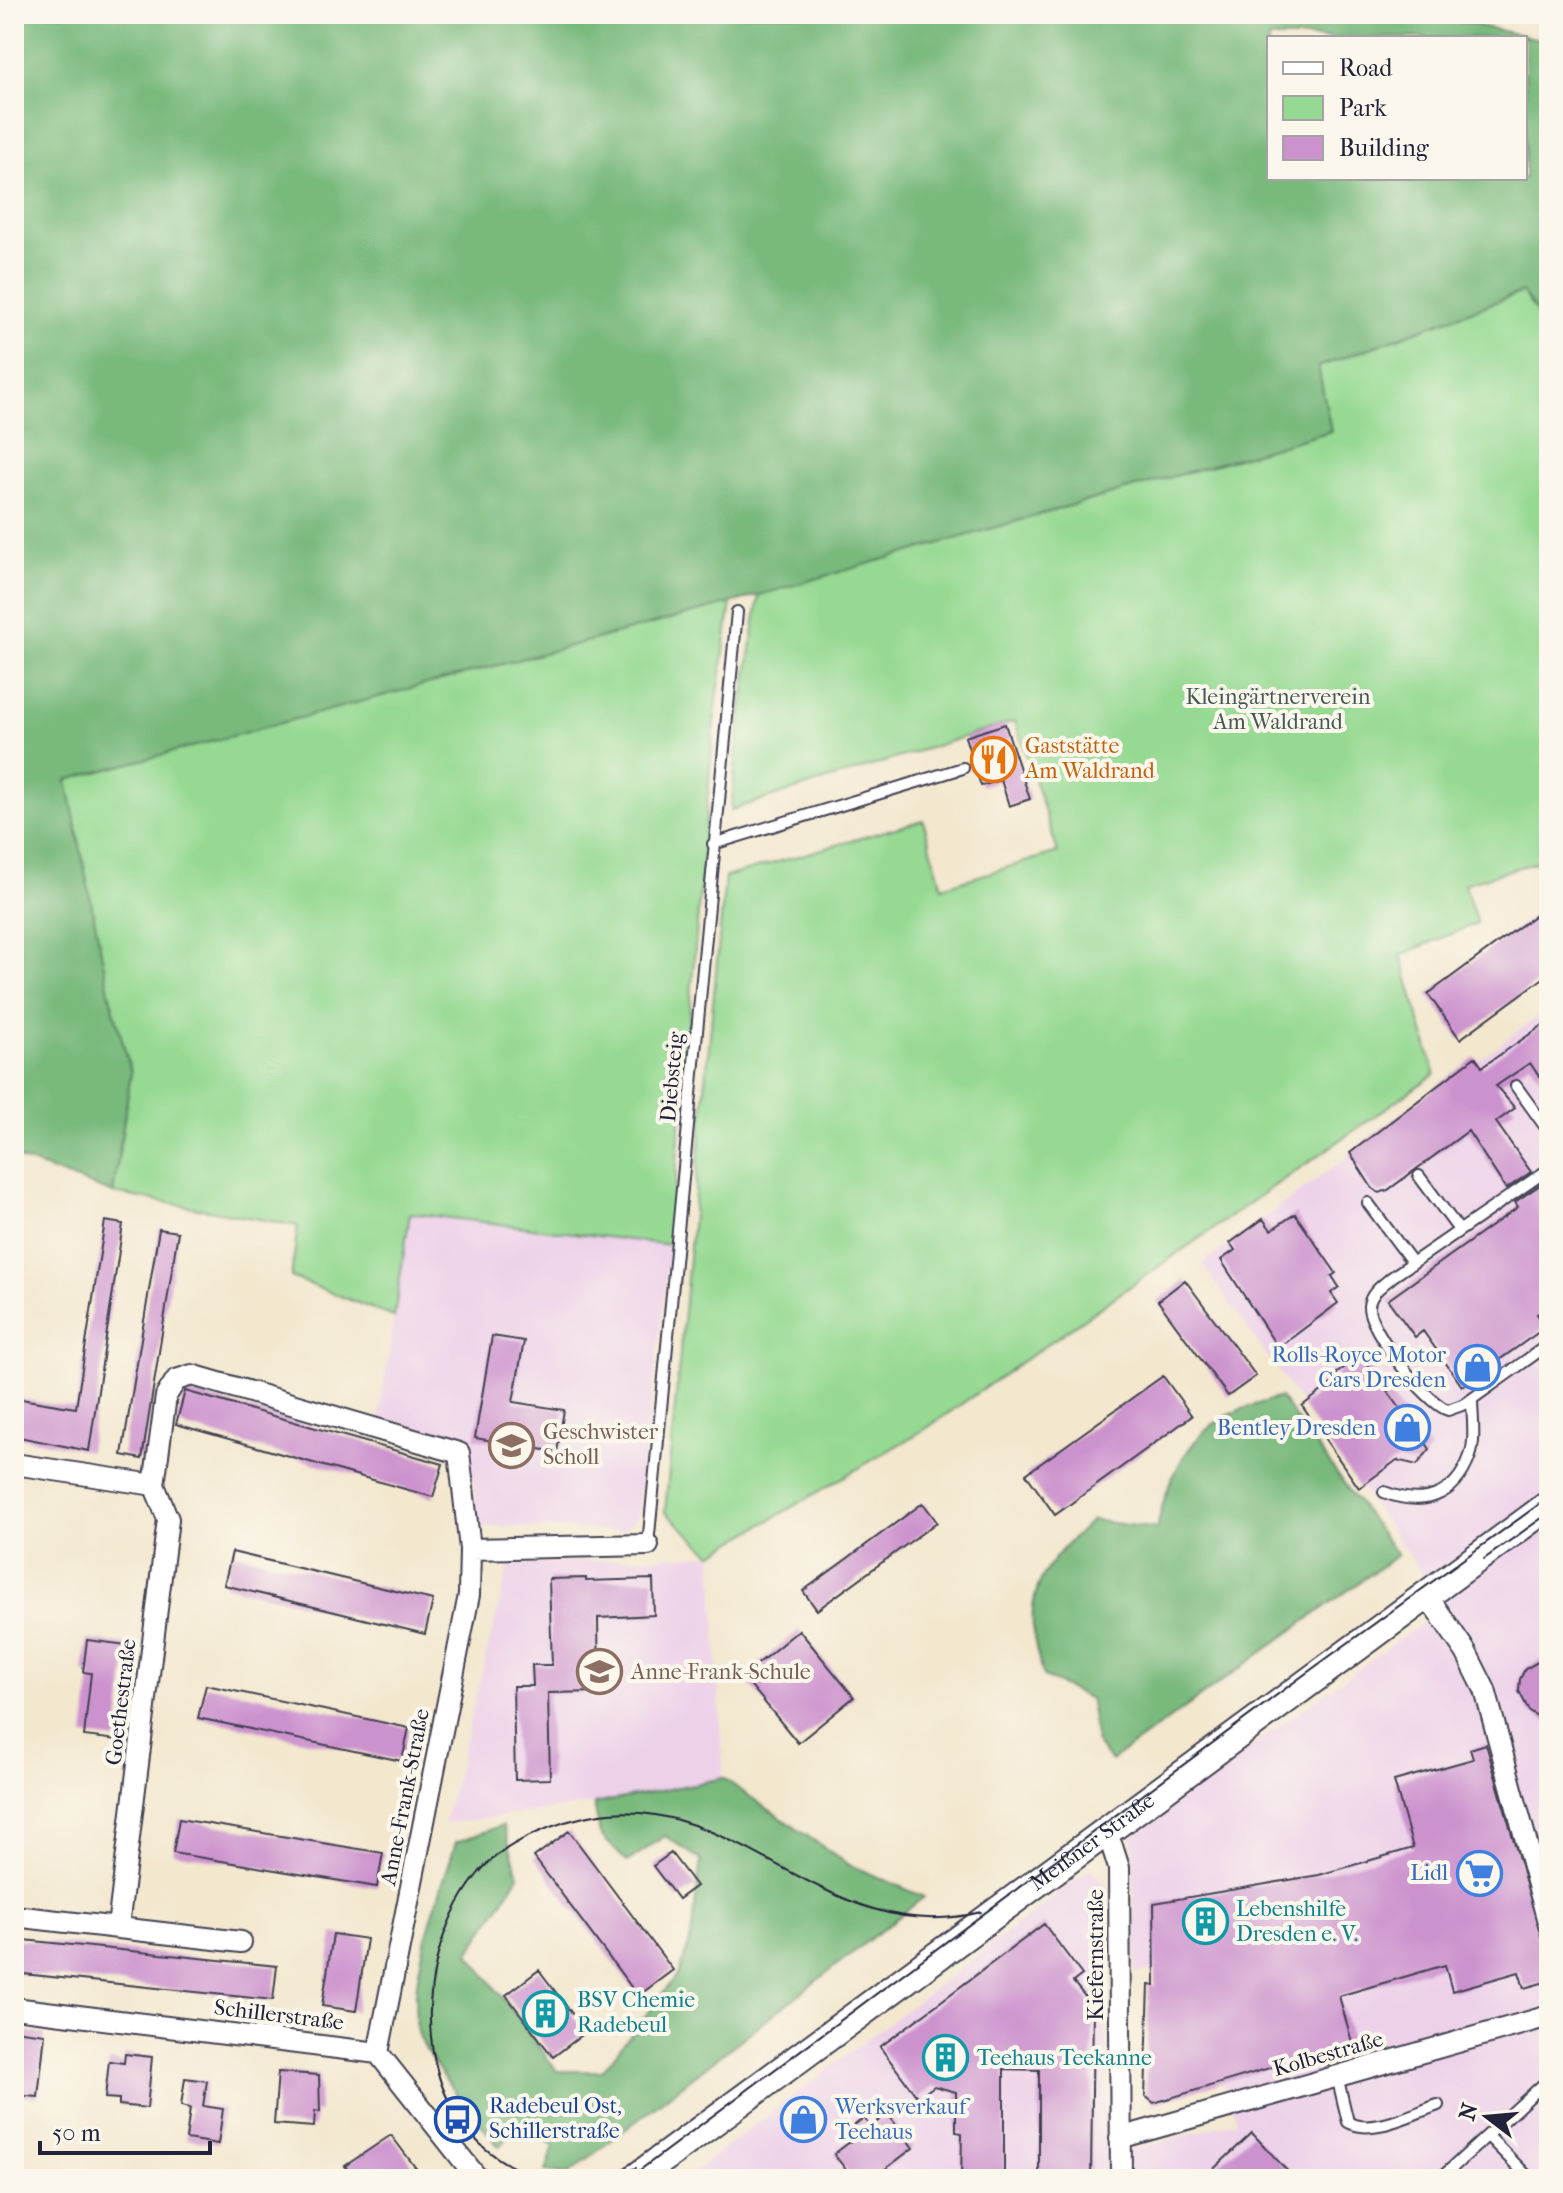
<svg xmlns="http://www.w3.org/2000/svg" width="1563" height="2193" viewBox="0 0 1563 2193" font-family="'IM FELL French Canon',serif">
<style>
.built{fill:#edd1e9}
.green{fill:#95d992;stroke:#5c7e66;stroke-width:2}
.forest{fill:#78b97c;stroke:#4d6e5c;stroke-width:2;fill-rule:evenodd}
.building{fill:#cc92ce}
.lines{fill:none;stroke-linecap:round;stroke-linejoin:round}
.service-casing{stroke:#414051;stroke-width:14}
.minor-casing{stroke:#414051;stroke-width:24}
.secondary-casing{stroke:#414051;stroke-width:32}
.service{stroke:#fff;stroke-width:10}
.minor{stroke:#fff;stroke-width:20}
.secondary{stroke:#fff;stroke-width:28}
.tram{stroke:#22223b;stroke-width:2}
.labels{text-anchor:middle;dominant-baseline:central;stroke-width:8;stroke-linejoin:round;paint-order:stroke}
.park-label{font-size:22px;fill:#445955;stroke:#fbf7ec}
.food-label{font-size:22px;fill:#c56008;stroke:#fbf7ec;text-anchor:start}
.street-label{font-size:22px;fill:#22223b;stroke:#fbf7ec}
.shop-label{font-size:22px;fill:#366cbe;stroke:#fbf7ec;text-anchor:end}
.education-label{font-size:22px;fill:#785e54;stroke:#fbf7ec;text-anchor:start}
.culture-label{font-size:22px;fill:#0d838f;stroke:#fbf7ec;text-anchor:start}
.transit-label{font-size:22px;fill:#164399;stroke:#fbf7ec;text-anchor:start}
</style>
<rect width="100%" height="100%" fill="#fbf7ec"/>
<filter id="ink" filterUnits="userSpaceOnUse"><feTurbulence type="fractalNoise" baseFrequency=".0125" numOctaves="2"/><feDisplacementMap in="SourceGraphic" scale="16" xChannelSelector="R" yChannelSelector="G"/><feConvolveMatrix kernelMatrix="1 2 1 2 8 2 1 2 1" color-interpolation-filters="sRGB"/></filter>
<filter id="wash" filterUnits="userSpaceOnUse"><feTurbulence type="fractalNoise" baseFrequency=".006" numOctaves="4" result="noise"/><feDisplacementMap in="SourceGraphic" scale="32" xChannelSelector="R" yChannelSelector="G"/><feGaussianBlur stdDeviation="1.8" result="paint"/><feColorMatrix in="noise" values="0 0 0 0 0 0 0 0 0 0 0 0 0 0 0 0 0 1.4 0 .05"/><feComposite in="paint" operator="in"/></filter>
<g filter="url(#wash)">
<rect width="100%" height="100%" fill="#f3e7ce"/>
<path class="built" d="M 1549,1008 L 1549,2179 L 684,2179 L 1090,1869 L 1109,1887 L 1106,2150 L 1139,2148 L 1237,2121 L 1210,2044 L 1205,1967 L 1135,1973 L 1132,1833 L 1445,1606 L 1202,1264 Z
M 409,1213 L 670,1245 L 637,1519 L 621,1531 L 478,1526 L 469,1450 L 379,1418 Z
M 712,1554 L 723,1778 L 594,1804 L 444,1824 L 509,1565 Z"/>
<path class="green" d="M 1523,292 L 1549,331 L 1549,858 L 1464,884 L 1477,923 L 1401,955 L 1435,1074 L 927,1428 L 712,1554 L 665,1512 L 725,877 L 923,820 L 942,887 L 1058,852 L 1015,721 L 731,810 L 739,729 L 759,595 L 1331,431 L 1318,367 Z
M 731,603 L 714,721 L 670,1245 L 410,1213 L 394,1317 L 291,1277 L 298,1226 L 113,1193 L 131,1072 L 109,992 L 66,780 Z"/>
<path class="forest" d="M 14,14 L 1424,14 L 1549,41 L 1549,331 L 1522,292 L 1318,367 L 1331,431 L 731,603 L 67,780 L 109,992 L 131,1072 L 113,1193 L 14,1157 ZM 1269,38 L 1525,38 L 1525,178 L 1269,178 Z
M 1280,1397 L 1397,1555 L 1111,1761 L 1096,1743 L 1090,1699 L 1044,1677 C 1019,1600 1035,1572 1092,1520 L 1157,1529 C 1165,1485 1185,1438 1227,1416 C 1242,1407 1263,1403 1280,1397 Z
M 723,1778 L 848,1864 L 924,1897 L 568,2174 L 546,2171 L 554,2146 L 521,2124 L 499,2147 C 480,2122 425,2059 418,2032 C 405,1981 441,1892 456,1842 L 503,1825 L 519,1876 L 469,1953 L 557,2071 L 602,2071 L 679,1973 L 691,1937 L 701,1860 L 665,1836 L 627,1862 L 600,1834 L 594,1804 Z"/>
<g id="blocks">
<path class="building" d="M 1005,724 L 1030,799 L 1009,806 L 1001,780 L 981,786 L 965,737 Z
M 1549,905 L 1549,974 L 1460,1039 L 1428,994 Z
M 1549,1021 L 1549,1091 L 1530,1063 L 1496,1086 L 1515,1108 L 1496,1122 L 1531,1172 L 1506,1189 L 1468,1131 L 1388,1190 L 1379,1193 L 1372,1188 L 1350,1153 L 1475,1057 L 1482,1067 Z
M 1549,1179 L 1549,1305 L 1537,1314 L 1546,1327 L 1462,1386 L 1423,1331 L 1415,1337 L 1388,1300 L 1518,1207 L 1515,1202 Z
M 1295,1214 L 1336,1273 L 1332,1276 L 1339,1287 L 1331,1293 L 1338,1303 L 1278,1348 L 1221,1260 L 1235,1250 L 1230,1243 L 1263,1219 L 1271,1230 Z
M 105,1221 L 123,1224 L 89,1451 L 14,1436 L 14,1398 L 76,1408 Z
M 159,1229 L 178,1232 L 142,1459 L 122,1455 Z
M 1185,1280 L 1256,1376 L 1228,1396 L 1158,1301 Z
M 492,1336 L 524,1341 L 513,1402 L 564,1410 L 557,1452 L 475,1438 Z
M 1361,1355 L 1430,1449 L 1417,1465 L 1397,1460 L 1359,1488 L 1302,1406 L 1339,1378 L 1336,1374 Z
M 1163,1376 L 1192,1416 L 1055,1515 L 1026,1474 Z
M 185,1391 L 443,1464 L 433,1497 L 176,1424 Z
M 923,1503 L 937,1522 L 817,1610 L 803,1591 Z
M 232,1552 L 433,1600 L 425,1634 L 224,1585 Z
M 586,1578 L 586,1581 L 653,1579 L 654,1615 L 598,1618 L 599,1692 L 548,1693 L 550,1779 L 515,1780 L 513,1686 L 533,1686 L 532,1665 L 552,1665 L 549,1579 Z
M 799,1630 L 854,1697 L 798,1743 L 743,1676 Z
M 87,1640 L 128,1645 L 117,1740 L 84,1736 L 91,1673 L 83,1672 Z
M 1549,1656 L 1549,1723 L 1529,1711 L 1519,1691 L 1520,1679 L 1525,1669 Z
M 206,1685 L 409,1728 L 402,1761 L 198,1718 Z
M 1486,1744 L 1549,1963 L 1549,1981 L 1524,1988 L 1519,1972 L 1452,1991 L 1445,1965 L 1339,1996 L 1356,2056 L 1323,2066 L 1319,2053 L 1154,2103 L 1145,2096 L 1149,1985 L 1155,1986 L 1154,1903 L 1319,1875 L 1413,1848 L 1394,1781 L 1473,1759 L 1470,1749 Z
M 179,1819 L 383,1853 L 377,1887 L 173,1853 Z
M 569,1831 L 673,1970 L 638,1996 L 534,1857 Z
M 671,1853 L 696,1886 L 678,1899 L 653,1866 Z
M 1044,1924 L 1082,1975 L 1073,1982 L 1093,2006 L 1091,2179 L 1039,2179 L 1039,2070 L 1004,2069 L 1004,2179 L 961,2179 L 962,2133 L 956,2132 L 956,2092 L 934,2086 L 918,2098 L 880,2047 Z
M 333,1934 L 367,1939 L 356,2011 L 322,2006 Z
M 14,1939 L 277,1966 L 273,2000 L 14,1973 Z
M 539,1970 L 586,2032 L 553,2057 L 506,1995 Z
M 14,2030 L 45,2034 L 38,2097 L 14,2095 Z
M 125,2054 L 152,2057 L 147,2108 L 119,2105 L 119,2099 L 105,2098 L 109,2061 L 124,2063 Z
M 278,2072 L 319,2075 L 320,2112 L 315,2111 L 314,2127 L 274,2124 Z
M 185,2078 L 207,2081 L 203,2106 L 223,2109 L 218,2144 L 186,2139 L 190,2108 L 181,2106 Z
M 888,2114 L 913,2148 L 872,2179 L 853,2179 L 834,2154 L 851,2141 L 845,2132 L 864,2118 L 870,2127 Z
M 1252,2133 L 1295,2179 L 1203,2179 Z
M 391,2135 L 424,2179 L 355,2179 L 345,2166 Z"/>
</g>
</g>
<g filter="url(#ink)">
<use href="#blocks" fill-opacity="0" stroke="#414051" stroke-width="2"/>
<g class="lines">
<defs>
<path id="service" d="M 713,844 L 963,768
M 1516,1086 L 1549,1132
M 1549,1169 L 1392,1277 C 1383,1285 1370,1293 1369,1306 C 1367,1328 1428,1405 1448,1410 L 1465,1404 L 1549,1344
M 1419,1176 L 1459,1230
M 1368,1203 L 1412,1262
M 1384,1492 C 1422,1507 1455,1498 1470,1456 C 1476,1440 1472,1416 1472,1399
M 648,1545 L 737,612
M 1337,2076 L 1348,2122 C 1372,2136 1414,2113 1438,2105
M 1488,2136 L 1530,2179
M 1440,2179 L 1549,2079"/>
<path id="minor" d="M 14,1464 L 154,1485
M 470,1549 L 648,1545
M 1426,1594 L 1466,1652 L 1485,1690 L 1549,1925
M 1103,1831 L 1112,1846 L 1119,1868 L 1121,2179
M 14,1916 L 241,1942
M 118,1927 L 168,1519 L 154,1485 L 166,1396 L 176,1380 L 192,1375 L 459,1453 L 470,1549 L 469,1595 L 378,2053
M 14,2008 L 378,2053 L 478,2179
M 1120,2138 L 1549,2016"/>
<g id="secondary">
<path id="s1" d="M 635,2179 L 1549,1505"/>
</g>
</defs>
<use href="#service" class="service-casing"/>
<use href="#minor" class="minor-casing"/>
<use href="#secondary" class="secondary-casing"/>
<use href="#service" class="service"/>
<use href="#minor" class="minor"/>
<use href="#secondary" class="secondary"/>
<path class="tram" d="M 1484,1559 L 1549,1513
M 545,2179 C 411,2144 402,1970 477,1875 C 502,1842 560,1820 600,1814 C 740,1794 831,1951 981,1912
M 603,2179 L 636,2168
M 628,2179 L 1301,1677 L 1549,1497"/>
</g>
</g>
<defs>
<symbol id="restaurant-ring" viewBox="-11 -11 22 22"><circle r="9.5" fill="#fbf7ec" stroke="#e8710a" stroke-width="1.5"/><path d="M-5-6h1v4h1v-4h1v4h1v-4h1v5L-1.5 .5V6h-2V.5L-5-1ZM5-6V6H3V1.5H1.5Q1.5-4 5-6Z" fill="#e8710a"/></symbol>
<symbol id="shop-ring" viewBox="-11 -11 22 22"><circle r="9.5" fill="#fbf7ec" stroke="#3f7fe0" stroke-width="1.5"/><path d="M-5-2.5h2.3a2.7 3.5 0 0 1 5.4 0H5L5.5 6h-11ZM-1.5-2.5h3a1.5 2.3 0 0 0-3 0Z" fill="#3f7fe0"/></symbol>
<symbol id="school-ring" viewBox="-11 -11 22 22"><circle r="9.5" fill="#fbf7ec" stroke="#8d6e63" stroke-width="1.5"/><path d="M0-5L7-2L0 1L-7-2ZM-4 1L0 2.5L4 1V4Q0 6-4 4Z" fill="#8d6e63"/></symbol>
<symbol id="supermarket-ring" viewBox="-11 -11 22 22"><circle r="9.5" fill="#fbf7ec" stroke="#3f7fe0" stroke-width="1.5"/><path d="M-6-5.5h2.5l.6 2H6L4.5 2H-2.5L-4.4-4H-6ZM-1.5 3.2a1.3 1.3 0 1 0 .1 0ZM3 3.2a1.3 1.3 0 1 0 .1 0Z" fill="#3f7fe0"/></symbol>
<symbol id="building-ring" viewBox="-11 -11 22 22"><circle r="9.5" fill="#fbf7ec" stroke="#0f9aa8" stroke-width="1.5"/><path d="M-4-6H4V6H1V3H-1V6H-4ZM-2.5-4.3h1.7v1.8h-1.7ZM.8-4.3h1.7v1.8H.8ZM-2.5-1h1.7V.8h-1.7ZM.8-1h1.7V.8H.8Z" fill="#0f9aa8"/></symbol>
<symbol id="bus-ring" viewBox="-11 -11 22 22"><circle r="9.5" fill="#fbf7ec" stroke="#1a4fb4" stroke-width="1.5"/><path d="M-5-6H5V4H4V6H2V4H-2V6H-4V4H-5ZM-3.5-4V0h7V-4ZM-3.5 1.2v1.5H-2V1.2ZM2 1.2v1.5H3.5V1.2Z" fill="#1a4fb4"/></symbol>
</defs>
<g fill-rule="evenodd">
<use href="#restaurant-ring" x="968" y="734" width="51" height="51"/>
<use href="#shop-ring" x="1452" y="1342" width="51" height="51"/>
<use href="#shop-ring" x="1382" y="1402" width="51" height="51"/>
<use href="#school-ring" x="486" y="1420" width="51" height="51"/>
<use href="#school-ring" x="574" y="1646" width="51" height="51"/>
<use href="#supermarket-ring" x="1454" y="1848" width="51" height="51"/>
<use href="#building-ring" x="1180" y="1896" width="51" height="51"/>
<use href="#building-ring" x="520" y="1988" width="51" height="51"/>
<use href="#building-ring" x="920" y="2032" width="51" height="51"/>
<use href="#bus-ring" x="432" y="2094" width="51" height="51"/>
<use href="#shop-ring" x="778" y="2094" width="51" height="51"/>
</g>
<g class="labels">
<g class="park-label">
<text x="1278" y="697">Kleingärtnerverein<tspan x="1278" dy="25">Am Waldrand</tspan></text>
</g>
<g class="food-label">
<text x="1025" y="746">Gaststätte<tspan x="1025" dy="25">Am Waldrand</tspan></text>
</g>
<g class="street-label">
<text transform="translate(672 1077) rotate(-85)">Diebsteig</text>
<text transform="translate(121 1702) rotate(-83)">Goethestraße</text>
<text transform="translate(405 1797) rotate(-79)">Anne-Frank-Straße</text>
<text stroke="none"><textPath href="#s1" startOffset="568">Meißner Straße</textPath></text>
<text transform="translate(1096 1955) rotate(-90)">Kiefernstraße</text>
<text transform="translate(279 2015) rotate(7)">Schillerstraße</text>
<text transform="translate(1328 2054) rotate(-16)">Kolbestraße</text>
</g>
<g class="shop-label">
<text x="1446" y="1355">Rolls-Royce Motor<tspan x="1446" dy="25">Cars Dresden</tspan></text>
<text x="1376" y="1428">Bentley Dresden</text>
<text x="1448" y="1873">Lidl</text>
<text x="835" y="2107" text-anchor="start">Werksverkauf<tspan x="835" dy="25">Teehaus</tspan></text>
</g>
<g class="education-label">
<text x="543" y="1432">Geschwister<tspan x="543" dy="25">Scholl</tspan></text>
<text x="631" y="1672">Anne-Frank-Schule</text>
</g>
<g class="culture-label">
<text x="1236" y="1909">Lebenshilfe<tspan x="1236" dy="25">Dresden e. V.</tspan></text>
<text x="577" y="2000">BSV Chemie<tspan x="577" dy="25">Radebeul</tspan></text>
<text x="977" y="2058">Teehaus Teekanne</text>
</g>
<g class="transit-label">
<text x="489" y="2106">Radebeul Ost,<tspan x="489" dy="25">Schillerstraße</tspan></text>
</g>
</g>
<rect width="1563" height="2193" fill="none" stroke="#fbf7ec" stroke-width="48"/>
<rect x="1267" y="36" width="260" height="144" fill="#fbf7ec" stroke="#a4a2a5" stroke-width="2"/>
<rect x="1283" y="62" width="40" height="12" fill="#ffffff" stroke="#a4a2a5" stroke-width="2"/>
<text x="1339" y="76" font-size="24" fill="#22223b">Road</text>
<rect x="1283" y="96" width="40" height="24" fill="#95d992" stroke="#a4a2a5" stroke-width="2"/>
<text x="1339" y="116" font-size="24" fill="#22223b">Park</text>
<rect x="1283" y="136" width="40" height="24" fill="#cc92ce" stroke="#a4a2a5" stroke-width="2"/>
<text x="1339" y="156" font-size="24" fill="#22223b">Building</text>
<g transform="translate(1487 2117) rotate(286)" stroke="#fbf7ec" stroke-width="6" paint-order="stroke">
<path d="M0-6L14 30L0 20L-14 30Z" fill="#22223b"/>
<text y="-12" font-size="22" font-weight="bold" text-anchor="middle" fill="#22223b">N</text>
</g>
<path d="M40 2141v12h170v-12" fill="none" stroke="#22223b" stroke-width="4"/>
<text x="52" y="2141" font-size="24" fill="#22223b" stroke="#fbf7ec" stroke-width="6" paint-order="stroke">50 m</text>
</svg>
